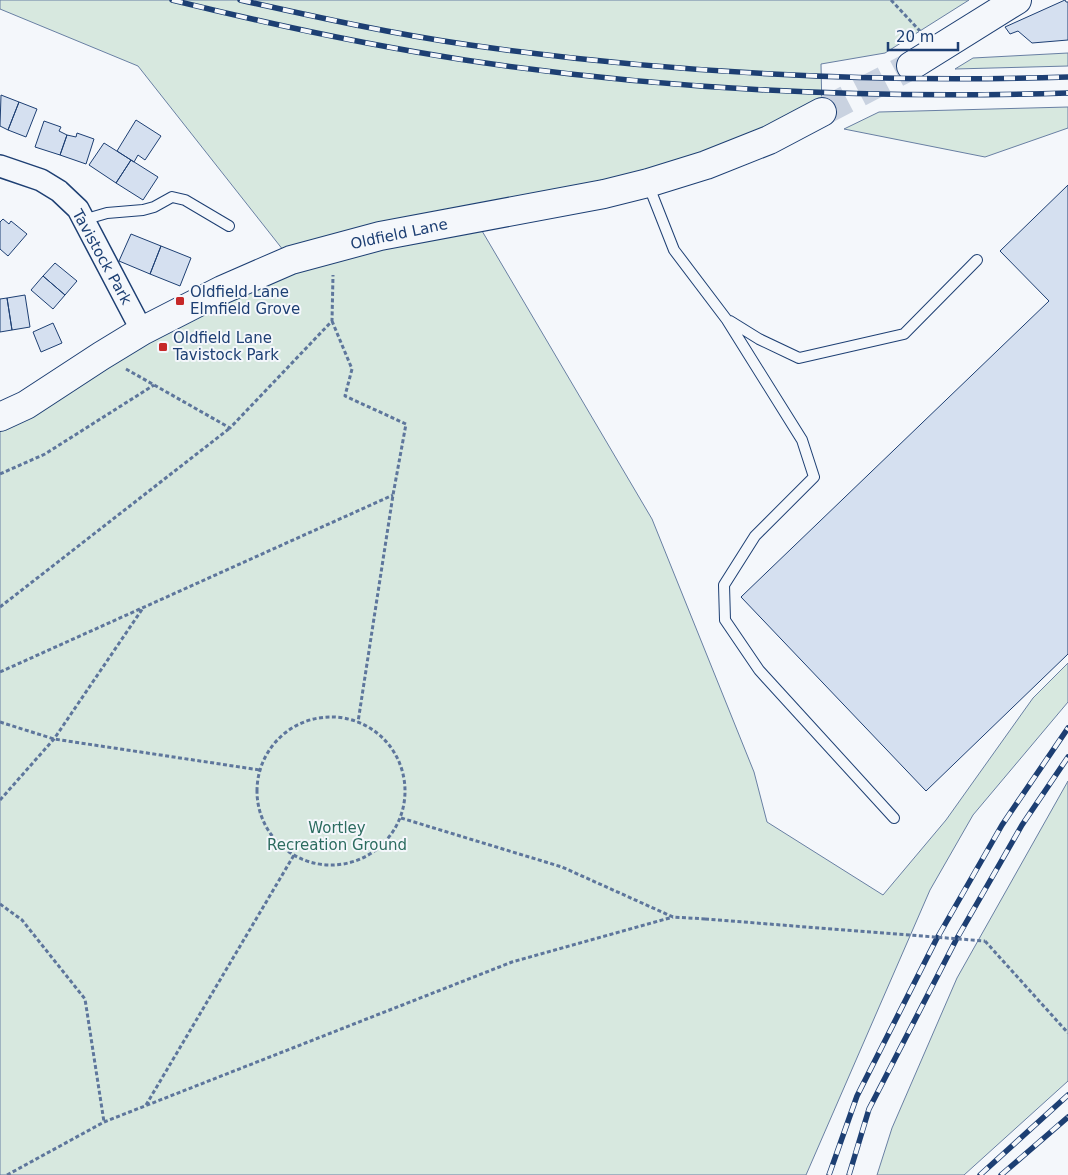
<svg xmlns="http://www.w3.org/2000/svg" width="1068" height="1175" viewBox="0 0 1068 1175" font-family="'DejaVu Sans',sans-serif">
<style>
.green{fill:#d7e8df;stroke:#687fa3}
.building{fill:#d5e0f0;stroke:#1d3f73}
.lines{fill:none;stroke-linecap:round;stroke-linejoin:round}
.secondary-tunnel{stroke:#c9d2e0;stroke-width:28;stroke-dasharray:28 14;stroke-linecap:butt}
.lane-casing{stroke:#1d3f73;stroke-width:12}
.street-casing{stroke:#1d3f73;stroke-width:24}
.secondary-casing{stroke:#1d3f73;stroke-width:30}
.path{stroke:#5e769c;stroke-width:3;stroke-dasharray:4 2.5;stroke-linecap:butt}
.lane{stroke:#f4f7fb;stroke-width:10}
.street{stroke:#f4f7fb;stroke-width:21}
.secondary{stroke:#f4f7fb;stroke-width:28}
.rail-casing{stroke:#1d3f73;stroke-width:5.5}
.rail{stroke:#f4f7fb;stroke-width:4;stroke-dasharray:11;stroke-linecap:butt}
.path-bridge{stroke:#5e769c;stroke-width:3;stroke-dasharray:4 2.5;stroke-linecap:butt}
.poi-dot{fill:#c62828;stroke:#f4f7fb;stroke-width:2}
.labels{text-anchor:middle;dominant-baseline:central;stroke-width:4;stroke-linejoin:round;paint-order:stroke}
.street-label{font-size:15px;fill:#1d3f73;stroke:#f4f7fb}
.poi-label{font-size:15px;fill:#1d3f73;stroke:#f4f7fb;text-anchor:start}
.park-label{font-size:15px;fill:#2c6c60;stroke:#f4f7fb}
</style>
<rect width="100%" height="100%" fill="#f4f7fb"/>
<path class="green" d="M 0,0 L 969,0 L 885,53 L 821,64 L 822,112 L 769,140 L 475,219 L 652,519 L 754,772 L 767,822 L 883,895 L 946,820 L 1033,698 L 1068,663 L 1068,702 L 973,815 L 930,890 L 806,1175 L 0,1175 L 0,410 L 291,260 L 138,66 L 0,9 Z
M 1068,53 L 1068,66 L 955,69 L 973,58 Z
M 1068,107 L 1068,128 L 985,157 L 844,129 L 879,112 Z
M 1068,781 L 1068,1081 L 964,1175 L 877,1175 L 892,1128 L 957,978 Z"/>
<path class="building" d="M 1065,0 L 1066,2 L 1068,2 L 1068,40 L 1032,43 L 1018,31 L 1010,34 L 1005,27 Z
M 1,95 L 19,102 L 8,130 L 0,126 Z
M 19,102 L 37,109 L 26,137 L 8,130 Z
M 136,120 L 161,136 L 145,160 L 138,155 L 134,162 L 117,151 Z
M 44,121 L 61,127 L 59,131 L 67,135 L 60,155 L 35,147 Z
M 77,133 L 94,139 L 86,164 L 60,155 L 67,135 L 76,137 Z
M 104,143 L 131,160 L 116,183 L 89,165 Z
M 131,160 L 158,177 L 143,200 L 116,183 Z
M 1068,185 L 1068,654 L 926,791 L 741,597 L 1049,301 L 1000,251 Z
M 3,219 L 9,224 L 11,221 L 27,234 L 8,256 L 0,249 L 0,222 Z
M 131,234 L 161,246 L 150,274 L 119,261 Z
M 161,246 L 191,258 L 180,286 L 150,274 Z
M 55,263 L 77,281 L 65,295 L 43,276 Z
M 43,276 L 65,295 L 53,309 L 31,290 Z
M 25,295 L 30,327 L 12,330 L 7,298 Z
M 7,298 L 12,330 L 0,332 L 0,299 Z
M 53,323 L 62,343 L 41,352 L 33,332 Z"/>
<g class="lines">
<path class="secondary-tunnel" d="M 822,112 L 911,66"/>
<defs>
<path id="lane" d="M 648,184 L 674,250 L 727,320 L 802,440 L 814,477 L 755,536 L 724,585 L 725,620 L 759,670 L 894,818
M 83,220 L 107,213 L 143,210 L 154,207 L 172,197 L 185,200 L 229,226
M 730,321 L 759,339 L 799,358 L 904,334 L 977,260"/>
<path id="street" d="M 0,166 L 41,180 L 59,191 L 78,209 L 142,331"/>
<path id="secondary" d="M 911,66 L 1017,0
M 0,417 L 26,405 L 101,356 L 142,331 L 222,290 L 291,260 L 380,236 L 604,194 L 648,183 L 706,165 L 769,140 L 822,112"/>
</defs>
<use href="#lane" class="lane-casing"/>
<use href="#street" class="street-casing"/>
<use href="#secondary" class="secondary-casing"/>
<path class="path" d="M 891,0 L 920,31
M 332,321 L 352,369 L 345,396 L 406,424 L 393,495 L 358,722
M 126,369 L 230,428 L 332,321 L 333,275
M 0,474 L 45,454 L 154,385
M 0,607 L 230,428
M 0,672 L 393,495
M257 791a74 74 0 1 1 148 0a74 74 0 1 1-148 0Z
M 0,722 L 54,739 L 260,770
M 0,800 L 54,739 L 143,608
M 401,818 L 562,867 L 673,917 L 705,919
M 0,904 L 22,920 L 85,999 L 104,1122
M 985,941 L 1068,1033
M 146,1105 L 294,855
M 7,1175 L 104,1122 L 512,962 L 673,917"/>
<use href="#lane" class="lane"/>
<use href="#street" class="street"/>
<use href="#secondary" class="secondary"/>
<defs>
<path id="rail" d="M 172,0 C 269,24 367,45 465,60 C 664,90 867,99 1068,93
M 240,0 C 316,17 393,34 470,45 C 668,73 868,83 1068,77
M 829,1175 L 857,1096 L 936,940 L 1002,825 L 1068,728
M 849,1175 L 869,1109 L 956,940 L 1022,825 L 1068,757
M 980,1175 L 1068,1095
M 1001,1175 L 1068,1117"/>
</defs>
<use href="#rail" class="rail-casing"/>
<use href="#rail" class="rail"/>
<path class="path-bridge" d="M 705,919 L 985,941"/>
</g>
<g class="poi-dot">
<rect x="175" y="296" width="10" height="10" rx="2.5"/>
<rect x="158" y="342" width="10" height="10" rx="2.5"/>
</g>
<g class="labels">
<g class="street-label">
<text transform="translate(399 234) rotate(-12)">Oldfield Lane</text>
<text transform="translate(102 257) rotate(61)">Tavistock Park</text>
</g>
<g class="poi-label">
<text x="190" y="292">Oldfield Lane<tspan x="190" dy="17">Elmfield Grove</tspan></text>
<text x="173" y="338">Oldfield Lane<tspan x="173" dy="17">Tavistock Park</tspan></text>
</g>
<g class="park-label">
<text x="337" y="828">Wortley<tspan x="337" dy="17">Recreation Ground</tspan></text>
</g>
</g>
<path d="M888 42v8h70v-8" fill="none" stroke="#1d3f73" stroke-width="2.5"/>
<text x="896" y="42" font-size="15" fill="#1d3f73" stroke="#f4f7fb" stroke-width="4" paint-order="stroke">20 m</text>
</svg>
